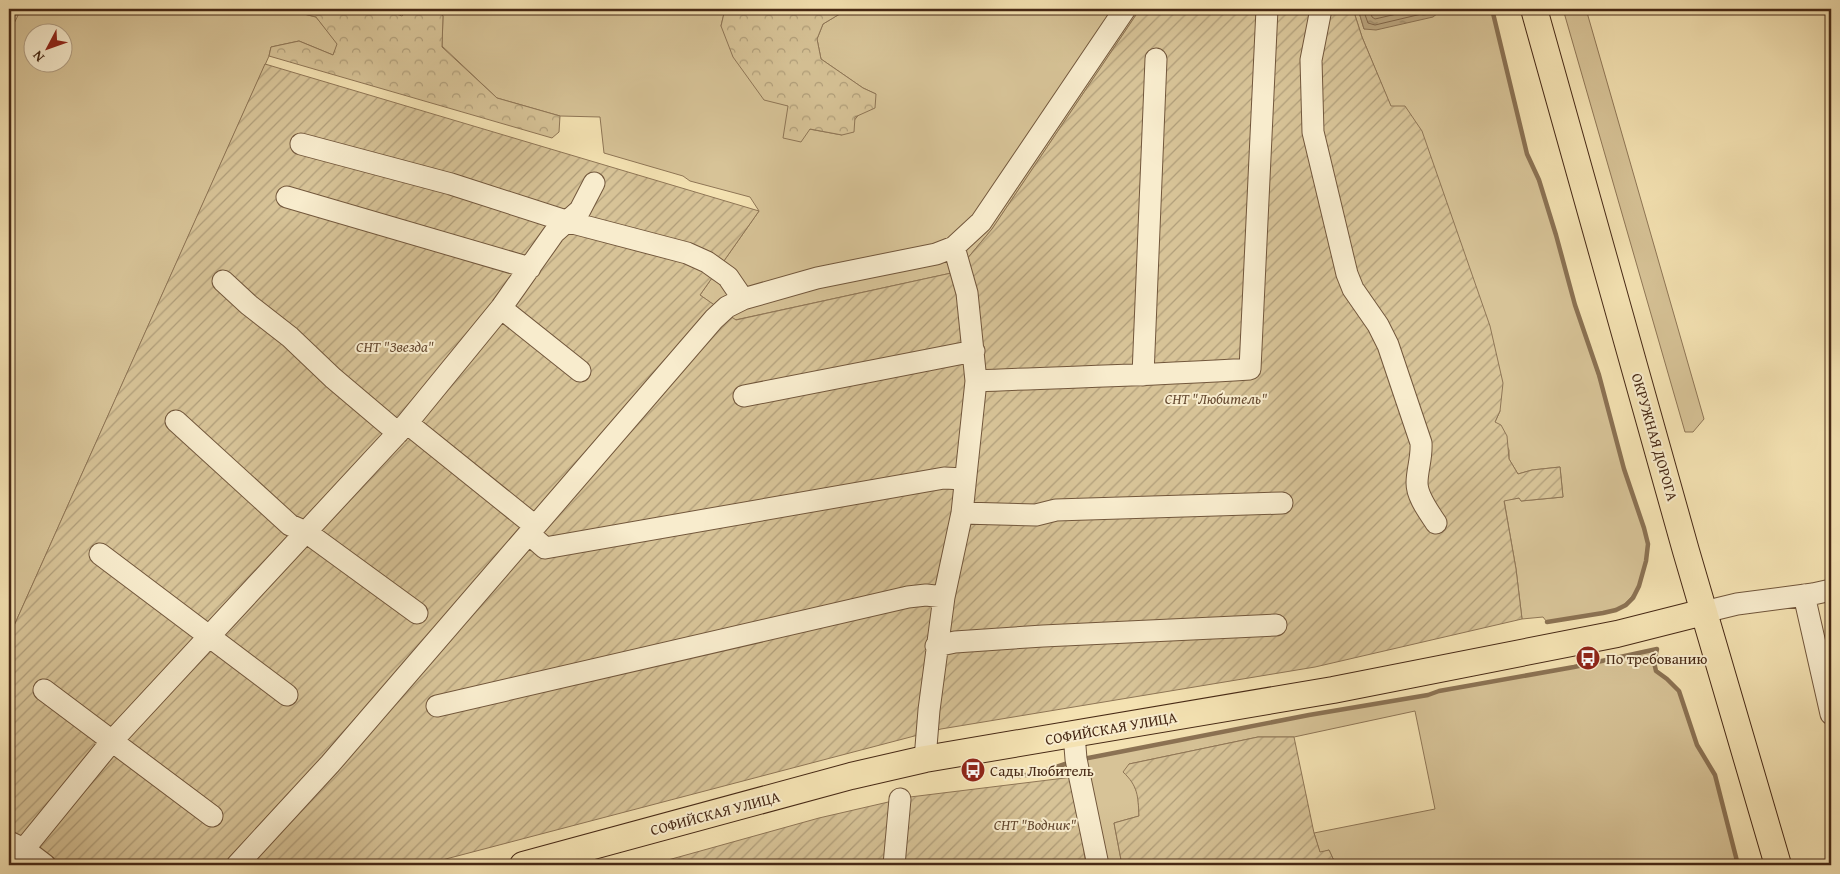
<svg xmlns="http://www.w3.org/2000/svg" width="1840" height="874" viewBox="0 0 1840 874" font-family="'Gentium Book Plus',serif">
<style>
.grass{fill:#d7c397;stroke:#8f7656;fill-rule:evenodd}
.forest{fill:url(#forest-crowns);stroke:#8f7656}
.wetland{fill:url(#wetland-marsh);stroke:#8f7656}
.garden{fill:url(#garden-furrows);stroke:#8f7656}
.water{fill:url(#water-ripples);stroke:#8b7253}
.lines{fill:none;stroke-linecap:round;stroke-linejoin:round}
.shore{stroke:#806649;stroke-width:1}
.stream{stroke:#8b7253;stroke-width:4.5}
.minor-casing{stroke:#72573c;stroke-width:23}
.major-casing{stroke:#472915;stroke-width:28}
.minor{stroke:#f8eccd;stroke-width:21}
.major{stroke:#f4e2b2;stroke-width:26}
.labels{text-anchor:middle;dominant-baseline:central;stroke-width:4;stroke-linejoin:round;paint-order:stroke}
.park-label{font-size:15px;font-style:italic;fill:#64482f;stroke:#f8eccd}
.street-label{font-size:15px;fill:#472915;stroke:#f8eccd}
.poi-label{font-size:15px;fill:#472915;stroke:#f8eccd;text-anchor:start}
</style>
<defs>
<pattern id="forest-crowns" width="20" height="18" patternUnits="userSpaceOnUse" patternTransform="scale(1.25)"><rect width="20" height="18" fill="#d7c397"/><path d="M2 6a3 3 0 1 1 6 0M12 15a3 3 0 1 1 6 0" fill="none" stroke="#b09e7a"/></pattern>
<pattern id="wetland-marsh" width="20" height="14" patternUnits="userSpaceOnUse" patternTransform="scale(1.25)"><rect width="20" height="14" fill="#d7c397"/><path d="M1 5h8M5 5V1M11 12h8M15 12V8" fill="none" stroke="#b09e7a"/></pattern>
<pattern id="garden-furrows" width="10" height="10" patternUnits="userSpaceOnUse" patternTransform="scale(1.25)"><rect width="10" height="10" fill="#d7c397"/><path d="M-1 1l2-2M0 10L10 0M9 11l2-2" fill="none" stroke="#b09e7a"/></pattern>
<pattern id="water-ripples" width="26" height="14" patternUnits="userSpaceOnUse" patternTransform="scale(1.25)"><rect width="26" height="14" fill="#b9a37d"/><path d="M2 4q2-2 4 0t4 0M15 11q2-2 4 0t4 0" fill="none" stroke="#988565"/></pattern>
</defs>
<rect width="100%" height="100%" fill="#f4e2b2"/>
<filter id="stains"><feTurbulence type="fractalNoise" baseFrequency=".004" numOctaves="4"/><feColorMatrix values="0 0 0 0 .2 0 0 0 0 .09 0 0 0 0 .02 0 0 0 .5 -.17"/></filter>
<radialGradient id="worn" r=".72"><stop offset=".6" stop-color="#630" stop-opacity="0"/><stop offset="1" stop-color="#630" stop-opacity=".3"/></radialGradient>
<path class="grass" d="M 9,9 L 284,9 L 316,17 L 338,44 L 333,55 L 299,41 L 271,47 L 269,56 L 9,637 ZM 32,32 L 62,32 L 62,62 L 32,62 Z
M 438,9 L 725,9 L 721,26 L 788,106 L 809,129 L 842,135 L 876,94 L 863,88 L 821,59 L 817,39 L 823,24 L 848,9 L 1140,9 L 992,229 L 956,272 L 735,320 L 700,295 L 759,211 L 750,197 L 690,181 L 683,176 L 604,153 L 600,117 L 560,116 L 497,98 L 442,46 L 443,16 Z
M 1353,9 L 1358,9 L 1364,29 L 1443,9 L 1492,9 C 1505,56 1514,105 1527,152 C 1531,168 1540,182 1544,198 C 1556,234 1564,271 1576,307 C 1592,359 1610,409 1622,463 C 1628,488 1647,521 1647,545 C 1648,571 1638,597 1616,610 L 1547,622 L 1543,617 L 1522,619 L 1516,569 L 1504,500 L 1520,498 L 1521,501 L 1563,497 L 1560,467 L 1532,470 L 1518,474 L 1509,459 L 1509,450 L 1495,422 L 1500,411 L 1391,107 L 1362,37 Z
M 1563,9 L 1586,9 L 1704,419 L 1693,432 L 1685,432 Z
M 1657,649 L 1654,662 L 1656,671 L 1667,679 L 1679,691 L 1697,745 L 1715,775 L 1738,865 L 1336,865 L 1329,850 L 1320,853 L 1314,833 L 1435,809 L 1415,711 L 1294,737 L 1258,737 L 1129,764 L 1132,780 L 1138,795 L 1139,816 L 1114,823 L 1122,865 L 1105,865 L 1085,774 L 1088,757 L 1309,715 L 1428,695 L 1439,691 L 1574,667 Z"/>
<path class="forest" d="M 284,9 L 382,9 L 402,16 L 408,9 L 438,9 L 443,16 L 442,47 L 497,98 L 560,116 L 559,132 L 552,138 L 269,56 L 271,47 L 299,41 L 333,55 L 337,44 L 316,17 Z
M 725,9 L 848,9 L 823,24 L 817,39 L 821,59 L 863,88 L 876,94 L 875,108 L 855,117 L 854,132 L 842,135 L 810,129 L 801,142 L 783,138 L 788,106 L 764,100 L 733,57 L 721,26 Z"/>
<path class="wetland" d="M 9,9 L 21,9 L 9,34 Z"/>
<path class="garden" d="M 1140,9 L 1353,9 L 1362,37 L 1391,106 L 1405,106 L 1422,131 L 1490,326 L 1503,383 L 1500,411 L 1495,422 L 1501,425 L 1507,436 L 1509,459 L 1518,474 L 1532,470 L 1560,467 L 1563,497 L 1521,501 L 1519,498 L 1504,501 L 1516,569 L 1522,619 L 1315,667 L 941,729 L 423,865 L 9,865 L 9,637 L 265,64 L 759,211 L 700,295 L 736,320 L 956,272 L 992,229 Z
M 1258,737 L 1294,737 L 1314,833 L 1320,852 L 1329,850 L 1336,865 L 1122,865 L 1114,823 L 1139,816 C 1138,796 1138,786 1123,772 L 1129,764 Z
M 1073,777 L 1086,865 L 650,865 L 819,818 L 910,797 Z"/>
<path class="water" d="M 1358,9 L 1443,9 L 1433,17 L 1376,30 L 1364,29 Z"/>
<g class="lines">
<path class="shore" d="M 1363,9 L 1368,23 L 1375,25 L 1430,12 L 1435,9
M 1370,9 L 1372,17 L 1375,19 L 1418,9"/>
<path class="stream" d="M 1492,9 L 1527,154 L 1539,180 L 1556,235 L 1575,305 L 1599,375 L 1624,469 L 1644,528 L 1648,544 L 1646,561 L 1639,586 L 1633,598 L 1626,605 L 1616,610 L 1603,613 L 1547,622
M 1083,759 L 1309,715 L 1428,695 L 1439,691 L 1574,667 L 1657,649 L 1654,662 L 1656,671 L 1667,679 L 1679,691 L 1697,745 L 1715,775 L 1738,865
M 1020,776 L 1038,773 L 1071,762"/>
<defs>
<path id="minor" d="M 1321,9 L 1311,60 L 1313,132 L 1347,274 L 1353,289 L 1378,325 L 1388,345 L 1421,443 C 1422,458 1417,470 1417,483 C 1417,497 1429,512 1436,523
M 301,144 L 451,184 L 569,222 L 687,253 L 707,262 L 728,277 L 743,299
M 287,197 L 530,268
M 223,281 L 249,305 L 290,337 L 333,378 L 398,433
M 501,308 L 580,371
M 1143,375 L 1156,59
M 976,381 C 1067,377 1159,375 1250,369 L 1267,9
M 744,396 L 974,351
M 176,421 L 290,525 L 306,532 L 417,613
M 407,423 L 535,526
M 962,513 L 1036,515 L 1056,510 L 1282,503
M 529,534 L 545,548 L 944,478 L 965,479
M 100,554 L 287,695
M 1804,595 L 1831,714
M 1704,612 L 1737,604 L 1813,594 L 1831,590
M 936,646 L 955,642 L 1043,636 L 1276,625
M 44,690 L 212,816
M 437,706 L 908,597 L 926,595 L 944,597
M 1074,734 L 1076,759 L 1098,865
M 925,759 L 929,710 L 944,597 L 962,513 L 976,381 L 967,293 L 954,247
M 9,842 L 24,849 L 45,865
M 13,865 L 24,849 L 112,741 L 407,423 L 501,308 L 554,233 L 580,210 L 594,183
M 237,865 L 330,764 L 714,319 L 727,307 L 743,299 L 817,278 L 936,254 L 954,247 L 981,222 L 1125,9
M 894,865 L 900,799"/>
<path id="major" d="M 1534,9 L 1686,551 L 1778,865
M 523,865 L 851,776 L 925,759 L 1333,690 L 1617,634 L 1704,612"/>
</defs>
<use href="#minor" class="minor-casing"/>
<use href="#major" class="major-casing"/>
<use href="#minor" class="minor"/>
<use href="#major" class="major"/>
</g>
<defs>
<symbol id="bus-disc" viewBox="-11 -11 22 22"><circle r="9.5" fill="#8f2418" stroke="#f8eccd"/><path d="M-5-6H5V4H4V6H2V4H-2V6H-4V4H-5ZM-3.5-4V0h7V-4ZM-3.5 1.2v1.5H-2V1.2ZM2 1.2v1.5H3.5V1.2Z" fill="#fff"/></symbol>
</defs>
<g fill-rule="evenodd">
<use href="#bus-disc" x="1574" y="644" width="28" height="28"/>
<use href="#bus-disc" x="959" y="756" width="28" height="28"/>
</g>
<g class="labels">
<g class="park-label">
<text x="395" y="346">СНТ "Звезда"</text>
<text x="1216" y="398">СНТ "Любитель"</text>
<text x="1035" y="824">СНТ "Водник"</text>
</g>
<g class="street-label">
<text transform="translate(1655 437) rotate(74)">ОКРУЖНАЯ ДОРОГА</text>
<text transform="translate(1111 728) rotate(-10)">СОФИЙСКАЯ УЛИЦА</text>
<text transform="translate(715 813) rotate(-15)">СОФИЙСКАЯ УЛИЦА</text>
</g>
<g class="poi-label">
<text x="1606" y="658">По требованию</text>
<text x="990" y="770">Сады Любитель</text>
</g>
</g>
<rect width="1840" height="874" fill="none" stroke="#f4e2b2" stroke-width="30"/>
<rect x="10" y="10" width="1820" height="854" fill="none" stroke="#472915" stroke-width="2.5"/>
<rect x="15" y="15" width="1810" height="844" fill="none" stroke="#472915"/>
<g transform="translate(48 48) rotate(229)"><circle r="24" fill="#f8eccd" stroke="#b19e83"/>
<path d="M0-4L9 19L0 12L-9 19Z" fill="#8f2418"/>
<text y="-8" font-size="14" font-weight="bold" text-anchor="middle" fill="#472915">N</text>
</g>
<rect width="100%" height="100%" filter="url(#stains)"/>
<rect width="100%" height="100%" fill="url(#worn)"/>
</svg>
